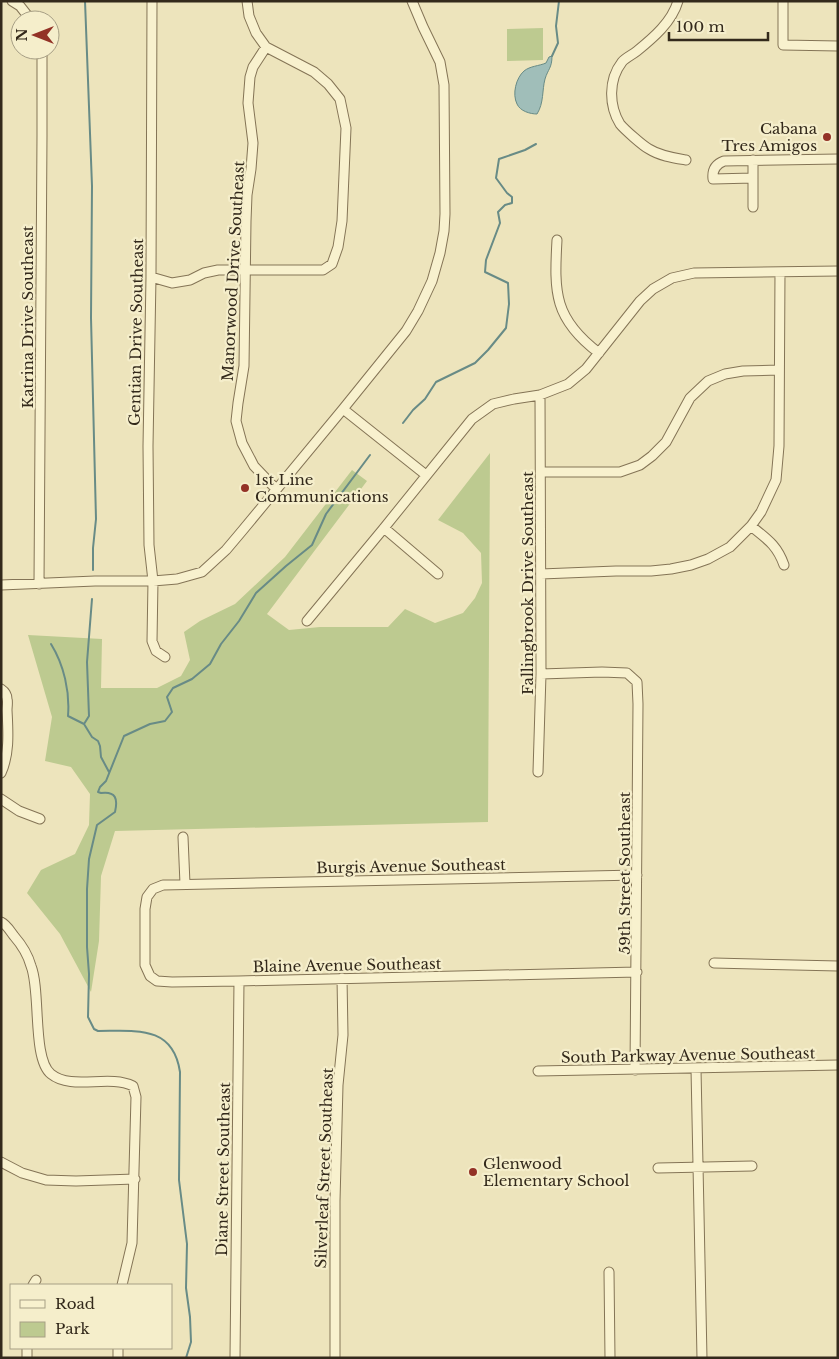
<svg xmlns="http://www.w3.org/2000/svg" width="839" height="1359" viewBox="0 0 839 1359" font-family="'Libre Baskerville',serif">
<style>
.green{fill:#bdca90}
.water{fill:#a0beb9;stroke:#688b86}
.lines{fill:none;stroke-linecap:round;stroke-linejoin:round}
.stream{stroke:#688b86;stroke-width:2}
.minor-casing{stroke:#847456;stroke-width:11}
.minor{stroke:#f8f1ce;stroke-width:9}
.poi-dot{fill:#933226;stroke:#f5eecb;stroke-width:2}
.labels{text-anchor:middle;dominant-baseline:central;stroke-width:4.5;stroke-linejoin:round;paint-order:stroke}
.poi-label{font-size:15px;fill:#33291b;stroke:#f5eecb;text-anchor:start}
.street-label{font-size:15px;fill:#33291b;stroke:#f5eecb}
</style>
<rect width="100%" height="100%" fill="#ede4bc"/>
<path class="green" d="M 543,28 L 543,60 L 507,61 L 507,29 Z
M 490,453 L 488,822 L 115,831 L 101,876 L 99,941 L 91,992 L 60,934 L 27,893 L 41,870 L 75,854 L 89,825 L 90,794 L 71,767 L 45,761 L 52,717 L 28,635 L 102,639 L 101,688 L 157,688 L 181,676 L 190,660 L 184,632 L 200,621 L 235,604 L 285,557 L 352,470 L 367,481 L 267,614 L 289,630 L 320,627 L 388,627 L 405,609 L 435,623 L 463,613 L 475,598 L 482,583 L 481,553 L 463,533 L 438,520 Z"/>
<path class="water" d="M 552,56 C 552,68 548,69 545,79 C 542,90 544,103 537,114 C 530,114 520,111 517,104 C 512,94 516,78 524,71 C 530,66 539,66 546,63 L 549,57 Z"/>
<g class="lines">
<path class="stream" d="M 85,1 L 92,186 L 91,318 L 96,519 L 93,548 L 93,570
M 552,56 L 558,43 L 556,26 L 559,1
M 403,423 L 413,410 L 425,399 L 436,382 L 475,363 L 488,350 L 506,328 L 509,304 L 508,283 L 485,272 L 486,260 L 500,223 L 498,212 L 505,205 L 512,203 L 512,197 L 507,193 L 496,178 L 499,159 L 525,150 L 536,144
M 51,644 C 64,665 70,692 68,716 L 84,724 L 92,737 L 98,741 L 100,746 L 101,757 L 109,772
M 84,724 L 89,716 L 87,662 L 92,599
M 186,1358 L 191,1342 L 190,1317 L 186,1288 L 187,1244 L 179,1180 L 180,1072 C 173,1025 136,1031 98,1031 L 94,1029 L 88,1017 L 89,974 L 87,947 L 87,889 L 89,859 L 97,825 L 115,812 C 118,799 116,791 101,793 L 98,792 L 100,787 L 106,781 L 124,736 L 150,724 L 165,721 L 172,712 L 167,697 L 173,688 L 192,679 L 210,664 L 221,644 L 239,621 L 256,593 L 286,566 L 312,545 L 326,514 L 370,455"/>
<defs>
<path id="minor" d="M 12,1 L 20,6 L 31,20
M 152,1 L 151,277 L 148,446 L 149,545 L 153,581 L 152,641 L 156,651 L 165,657
M 678,1 C 672,22 653,38 637,51 C 632,55 625,58 622,62 C 608,80 609,106 620,124 C 624,129 643,146 649,149 C 660,156 674,158 686,160
M 783,1 L 783,45 L 838,46
M 266,47 L 253,67 L 250,77 L 248,103 L 253,143 L 251,169 L 247,195 L 246,221 L 244,366 L 238,403 L 236,421 L 242,443 L 254,466 L 276,489
M 753,160 L 753,207
M 753,178 L 713,179 C 712,170 716,164 724,161 L 838,159
M 557,240 C 554,293 554,319 599,353
M 151,277 L 172,283 L 190,280 L 204,273 L 218,270 L 323,270 L 332,264 L 338,247 L 342,221 L 346,128 L 340,99 L 328,84 L 314,72 L 266,47 L 256,33 L 249,16 L 247,1
M 343,409 L 426,475
M 541,472 L 620,472 L 640,465 L 652,456 L 666,442 L 690,398 L 708,381 L 725,374 L 743,371 L 779,370
M 751,526 C 767,539 777,545 784,565
M 384,528 L 438,574
M 541,574 L 616,571 L 651,571 L 671,569 L 691,565 L 708,559 L 730,547 L 751,526 L 761,512 L 776,480 L 779,446 L 780,272
M 39,584 L 42,135 L 42,50
M 1,585 L 95,581 L 153,581 L 177,579 L 202,572 L 226,550 L 242,531 L 343,409 L 406,331 L 418,311 L 432,281 L 440,253 L 444,231 L 445,214 L 444,85 L 440,62 L 423,27 L 412,1
M 307,621 L 384,528 L 472,419 L 493,404 L 514,399 L 540,395 L 568,384 L 586,369 L 640,301 L 653,289 L 672,278 L 694,273 L 838,271
M 541,674 L 602,672 L 627,673 L 637,682 L 638,704 L 635,1070
M 1,689 C 4,691 7,694 7,699 C 8,702 7,707 7,710 C 8,731 10,753 1,773
M 538,772 L 541,674 L 540,395
M 1,799 L 19,811 L 40,819
M 183,837 L 185,884
M 1,922 C 7,925 10,931 14,936 C 21,944 28,955 31,966 C 41,991 32,1059 51,1074 C 72,1091 108,1074 133,1086 L 136,1097 L 132,1243 L 122,1285
M 714,963 L 838,966
M 637,972 L 239,981 L 172,982 L 157,981 L 150,976 L 145,965 L 145,909 L 147,897 L 153,889 L 163,885 L 637,875
M 696,1069 L 702,1358
M 538,1071 L 838,1065
M 1,1162 L 22,1173 L 46,1180 L 76,1181 L 135,1179
M 658,1168 L 752,1166
M 609,1272 L 610,1358
M 33,1285 L 36,1280
M 27,1348 L 27,1358
M 118,1358 L 118,1348
M 235,1358 L 239,981
M 335,1358 L 335,1201 L 338,1085 L 343,1035 L 342,978"/>
</defs>
<use href="#minor" class="minor-casing"/>
<use href="#minor" class="minor"/>
</g>
<g class="poi-dot">
<circle cx="827" cy="137" r="5"/>
<circle cx="245" cy="488" r="5"/>
<circle cx="473" cy="1172" r="5"/>
</g>
<g class="labels">
<g class="poi-label">
<text x="817" y="128" text-anchor="end">Cabana<tspan x="817" dy="17">Tres Amigos</tspan></text>
<text x="255" y="479">1st Line<tspan x="255" dy="17">Communications</tspan></text>
<text x="483" y="1163">Glenwood<tspan x="483" dy="17">Elementary School</tspan></text>
</g>
<g class="street-label">
<text transform="translate(233 271) rotate(-87)">Manorwood Drive Southeast</text>
<text transform="translate(27 317) rotate(-90)">Katrina Drive Southeast</text>
<text transform="translate(136 332) rotate(-89)">Gentian Drive Southeast</text>
<text transform="translate(527 583) rotate(-90)">Fallingbrook Drive Southeast</text>
<text transform="translate(411 866) rotate(-1)">Burgis Avenue Southeast</text>
<text transform="translate(624 873) rotate(-90)">59th Street Southeast</text>
<text transform="translate(347 965) rotate(-1)">Blaine Avenue Southeast</text>
<text transform="translate(688 1055) rotate(-1)">South Parkway Avenue Southeast</text>
<text transform="translate(324 1168) rotate(-88)">Silverleaf Street Southeast</text>
<text transform="translate(223 1169) rotate(-89)">Diane Street Southeast</text>
</g>
</g>
<rect width="839" height="1359" fill="none" stroke="#33291b" stroke-width="5"/>
<rect x="10" y="1284" width="162" height="65" fill="#f5eecb" stroke="#a79f85"/>
<rect x="20" y="1300" width="25" height="8" fill="#f8f1ce" stroke="#a79f85"/>
<text x="55" y="1309" font-size="15" fill="#33291b">Road</text>
<rect x="20" y="1322" width="25" height="15" fill="#bdca90" stroke="#a79f85"/>
<text x="55" y="1334" font-size="15" fill="#33291b">Park</text>
<g transform="translate(35 35) rotate(270)"><circle r="24" fill="#f5eecb" stroke="#a79f85"/>
<path d="M0-4L9 19L0 12L-9 19Z" fill="#933226"/>
<text y="-8" font-size="14" font-weight="bold" text-anchor="middle" fill="#33291b">N</text>
</g>
<path d="M669 32v8h99v-8" fill="none" stroke="#33291b" stroke-width="2.5"/>
<text x="676" y="32" font-size="15" fill="#33291b" stroke="#f5eecb" stroke-width="4" paint-order="stroke">100 m</text>
</svg>
